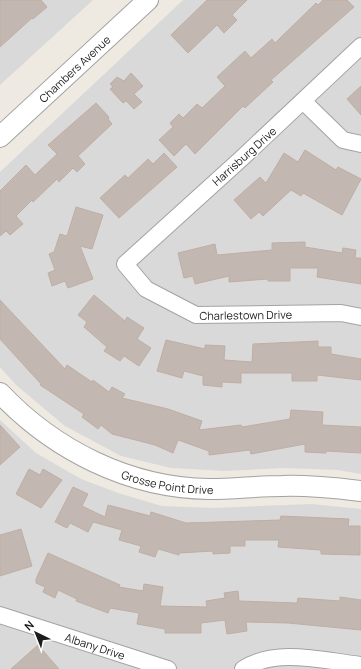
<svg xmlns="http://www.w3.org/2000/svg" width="361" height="669" viewBox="0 0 361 669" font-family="Manrope,sans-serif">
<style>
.residential{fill:#dad9d9}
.building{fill:#c2b8b1;stroke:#bfaea3}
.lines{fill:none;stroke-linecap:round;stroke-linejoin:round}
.minor-casing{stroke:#a3a3a3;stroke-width:18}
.tertiary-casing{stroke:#a3a3a3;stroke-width:22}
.minor{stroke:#fff;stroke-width:16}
.tertiary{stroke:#fff;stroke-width:20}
.labels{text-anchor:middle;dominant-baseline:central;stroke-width:3;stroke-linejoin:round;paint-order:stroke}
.street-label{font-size:11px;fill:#1c1c1c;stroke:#fff}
</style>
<rect width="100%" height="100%" fill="#eee9e1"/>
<path class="residential" d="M 0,0 L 93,0 L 0,85 Z
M 183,0 L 361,0 L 361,474 L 338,470 L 284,468 L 226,471 L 171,468 L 121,456 L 65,426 L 16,385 L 0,367 L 0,172 Z
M 0,420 L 36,453 L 81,479 L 118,493 L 162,506 L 214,508 L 311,504 L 361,509 L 361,669 L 0,669 Z"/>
<path class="building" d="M 0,0 L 41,0 L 47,7 L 33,19 L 32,18 L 0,47 Z
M 207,0 L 247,0 L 232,15 L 237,20 L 224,33 L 217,25 L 188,53 L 171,35 Z
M 323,0 L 347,0 L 354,7 L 271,80 L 273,82 L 245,108 L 243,106 L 195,154 L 186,144 L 174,156 L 159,140 L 173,127 L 170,123 L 179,114 L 183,118 L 197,104 L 202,108 L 225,86 L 217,77 L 245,51 L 251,58 L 272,39 L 275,43 L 316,3 L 318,5 Z
M 131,73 L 143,86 L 134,94 L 142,102 L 134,109 L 126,101 L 123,103 L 110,89 L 113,87 L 110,84 L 117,77 L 124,81 Z
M 361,86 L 361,115 L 347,99 Z
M 96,103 L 109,117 L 108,119 L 112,124 L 78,156 L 85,164 L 77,172 L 73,168 L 59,182 L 57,179 L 33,202 L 32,200 L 16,216 L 23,224 L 10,235 L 6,231 L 0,236 L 0,191 L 26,165 L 35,175 L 57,154 L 48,145 Z
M 305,150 L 336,170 L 338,167 L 361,179 L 342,215 L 303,193 L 301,196 L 291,190 L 263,216 L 259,212 L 251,219 L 234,200 L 260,177 L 266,183 L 284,153 L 298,162 Z
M 164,153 L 177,167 L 119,218 L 100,198 L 125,175 L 128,178 L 148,159 L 153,164 Z
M 76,207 L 103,215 L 92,249 L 80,246 L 93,279 L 68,288 L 65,281 L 52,286 L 48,273 L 55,270 L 49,254 L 54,252 L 60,234 L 67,236 Z
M 305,242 L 305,247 L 342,253 L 343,248 L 356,250 L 355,258 L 361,258 L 361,284 L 317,277 L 318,268 L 290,268 L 290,281 L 268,281 L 268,279 L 229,282 L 229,276 L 195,284 L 193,276 L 184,278 L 178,253 L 215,244 L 217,255 L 272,250 L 272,243 Z
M 94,295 L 125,321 L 127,317 L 144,328 L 137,339 L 151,348 L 139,366 L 124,356 L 120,361 L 104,351 L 107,347 L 84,327 L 87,322 L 78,315 Z
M 0,300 L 65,369 L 67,365 L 92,382 L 93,380 L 109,392 L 112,387 L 125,394 L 122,398 L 168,409 L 202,421 L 199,430 L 241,425 L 242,427 L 290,419 L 291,410 L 323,412 L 322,425 L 361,427 L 361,453 L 326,451 L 326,453 L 305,452 L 305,444 L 251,454 L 250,450 L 209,455 L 209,451 L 178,440 L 173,453 L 155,445 L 112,434 L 101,425 L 98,429 L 82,417 L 84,414 L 40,385 L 41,384 L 0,339 Z
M 166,340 L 205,349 L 205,345 L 225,346 L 224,360 L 252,362 L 253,344 L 318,341 L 318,347 L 331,347 L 331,354 L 361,359 L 361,380 L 317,375 L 317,381 L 292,381 L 292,373 L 241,373 L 241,383 L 222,382 L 222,387 L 203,385 L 203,376 L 184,371 L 182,378 L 157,371 Z
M 0,425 L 20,447 L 0,465 Z
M 29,469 L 40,475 L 43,469 L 62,480 L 41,508 L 16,494 Z
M 73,487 L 88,494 L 82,506 L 105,517 L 108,505 L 150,516 L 151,512 L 186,523 L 280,520 L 281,516 L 349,519 L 348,526 L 360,526 L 360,555 L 321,554 L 321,550 L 278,547 L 279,540 L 245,540 L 245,546 L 230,546 L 230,553 L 213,554 L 213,551 L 179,553 L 179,555 L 158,549 L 155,557 L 139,552 L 141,546 L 119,540 L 122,530 L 93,522 L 88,532 L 70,523 L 67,528 L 55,522 Z
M 21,529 L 32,566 L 0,576 L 0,535 Z
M 48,553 L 120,585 L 119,587 L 143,591 L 144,584 L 163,587 L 160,606 L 207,607 L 206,601 L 225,598 L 224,593 L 238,591 L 239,601 L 297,603 L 298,598 L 340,601 L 340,597 L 361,600 L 361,630 L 288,623 L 246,622 L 247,631 L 227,634 L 225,620 L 201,623 L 201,633 L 165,633 L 165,629 L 137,624 L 139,613 L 110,608 L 108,613 L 76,601 L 77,599 L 58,590 L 55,598 L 43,592 L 45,587 L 36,583 L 36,579 Z
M 38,645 L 59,669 L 11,669 Z"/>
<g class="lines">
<defs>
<g id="minor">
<path id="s1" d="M 361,46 L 242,158 L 125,264 L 146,289 L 196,315 L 341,313 L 361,317"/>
<path d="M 303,101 L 343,140 L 361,144"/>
<path id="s2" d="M 0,615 L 168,669"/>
<path d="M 243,669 C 277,647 324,661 361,665"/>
</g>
<g id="tertiary">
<path id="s3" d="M 0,137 L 148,0"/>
<path id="s4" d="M 0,393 C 54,450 129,488 209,489 C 234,489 258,486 282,486 C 309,485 335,488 361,491"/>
</g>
</defs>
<use href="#minor" class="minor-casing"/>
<use href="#tertiary" class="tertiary-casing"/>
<use href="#minor" class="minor"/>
<use href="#tertiary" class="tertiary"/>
</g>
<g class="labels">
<g class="street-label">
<text stroke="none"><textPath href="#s3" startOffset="101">Chambers Avenue</textPath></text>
<text transform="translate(244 156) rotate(-42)">Harrisburg Drive</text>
<text stroke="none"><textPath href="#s1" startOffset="460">Charlestown Drive</textPath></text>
<text stroke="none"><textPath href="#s4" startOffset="194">Grosse Point Drive</textPath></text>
<text stroke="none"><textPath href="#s2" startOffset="100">Albany Drive</textPath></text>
</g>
</g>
<g transform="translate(36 633) rotate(317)" stroke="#ffffff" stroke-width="3" paint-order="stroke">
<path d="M0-3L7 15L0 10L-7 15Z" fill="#1c1c1c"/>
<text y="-6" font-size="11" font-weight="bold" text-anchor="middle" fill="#1c1c1c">N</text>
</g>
</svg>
